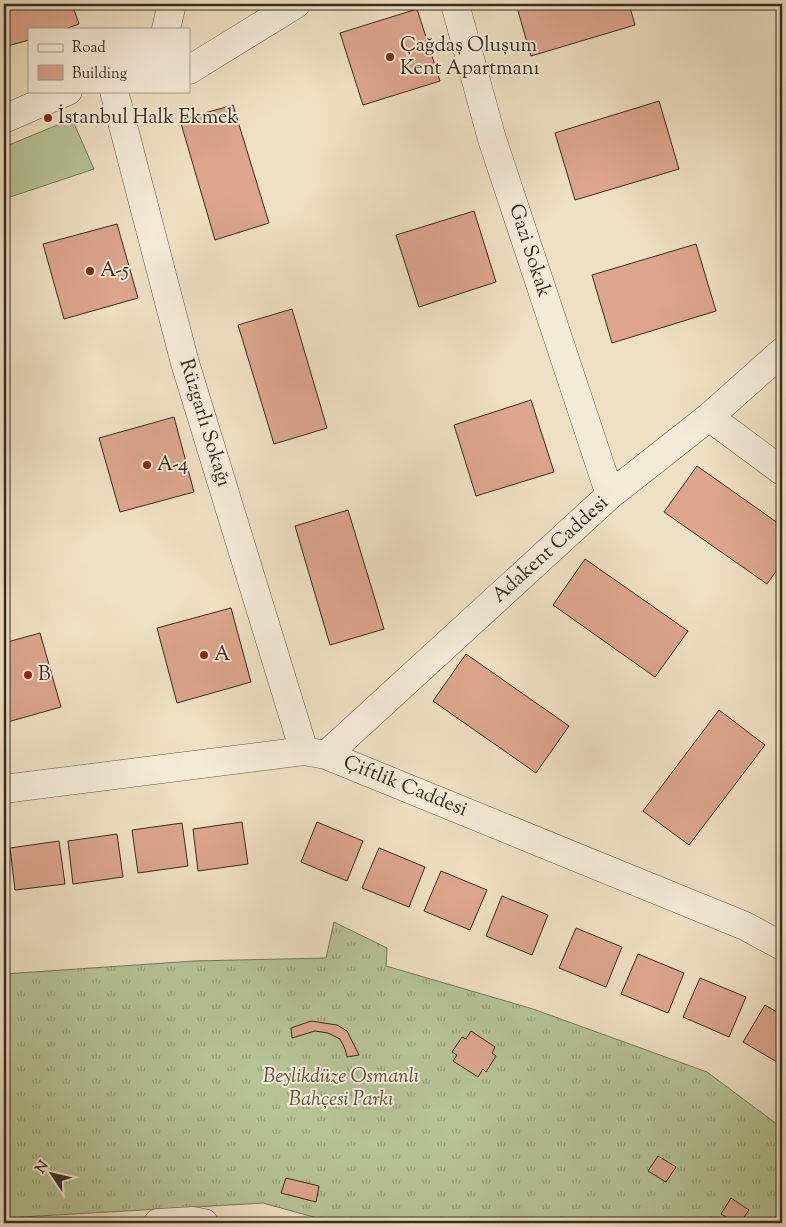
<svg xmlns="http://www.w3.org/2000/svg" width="786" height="1227" viewBox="0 0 786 1227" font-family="'Sorts Mill Goudy',serif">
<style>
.grass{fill:url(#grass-tufts);stroke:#76785b}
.pitch{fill:#b5c395;stroke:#76785b}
.building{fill:#dca58c;stroke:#372d21}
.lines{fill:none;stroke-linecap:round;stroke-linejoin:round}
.minor-casing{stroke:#655a49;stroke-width:29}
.minor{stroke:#f4ebd7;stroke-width:28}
.poi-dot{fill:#8f2418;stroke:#f4ebd7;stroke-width:2}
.labels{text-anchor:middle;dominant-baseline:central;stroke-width:4;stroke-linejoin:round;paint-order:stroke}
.poi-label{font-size:20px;fill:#372d21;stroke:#f4ebd7;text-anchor:start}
.street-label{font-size:20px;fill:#372d21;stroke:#f4ebd7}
.park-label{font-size:20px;font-style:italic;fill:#56523e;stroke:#f4ebd7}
</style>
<defs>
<pattern id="grass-tufts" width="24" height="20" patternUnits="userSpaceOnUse" patternTransform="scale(1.25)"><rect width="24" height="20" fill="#b5c395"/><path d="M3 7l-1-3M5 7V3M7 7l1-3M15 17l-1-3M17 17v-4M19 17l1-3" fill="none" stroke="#949f79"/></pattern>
</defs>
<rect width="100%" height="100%" fill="#eee0c2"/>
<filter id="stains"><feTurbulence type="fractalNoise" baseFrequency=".004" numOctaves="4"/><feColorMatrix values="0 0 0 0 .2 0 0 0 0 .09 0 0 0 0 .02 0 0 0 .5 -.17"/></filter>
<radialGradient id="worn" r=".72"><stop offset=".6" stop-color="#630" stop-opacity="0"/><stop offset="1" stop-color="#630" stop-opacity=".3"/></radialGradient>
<path class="grass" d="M 334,922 L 387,948 L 386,966 L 533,1009 L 707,1072 L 782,1128 L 782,1223 L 335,1223 L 263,1203 L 4,1218 L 4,974 L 194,961 L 326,958 Z"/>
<path class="pitch" d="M 72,119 L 94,169 L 4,199 L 4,147 Z"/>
<path class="building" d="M 4,4 L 72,4 L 79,24 L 65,29 L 29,29 L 29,40 L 4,47 Z
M 516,4 L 629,4 L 635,25 L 531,56 Z
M 417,9 L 440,81 L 363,105 L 340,33 Z
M 659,101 L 679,169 L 575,200 L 555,133 Z
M 233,105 L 269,223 L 215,240 L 180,120 Z
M 474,211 L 496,282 L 419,307 L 396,235 Z
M 117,224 L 138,298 L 64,319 L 43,244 Z
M 696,244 L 716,311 L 612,343 L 592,275 Z
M 292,309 L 327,428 L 274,444 L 238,325 Z
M 531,400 L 554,472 L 476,496 L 454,425 Z
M 174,417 L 194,492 L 120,512 L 99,438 Z
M 697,466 L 782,526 L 782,563 L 767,584 L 664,512 Z
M 348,510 L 384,629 L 330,645 L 295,526 Z
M 585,559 L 688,631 L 655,677 L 553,605 Z
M 231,608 L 251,682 L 177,703 L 157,628 Z
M 40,633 L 61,707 L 4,723 L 4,643 Z
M 466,654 L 569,726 L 536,773 L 433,701 Z
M 719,710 L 765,745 L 689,845 L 643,811 Z
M 242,822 L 248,864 L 198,871 L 193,829 Z
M 317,822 L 363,841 L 347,881 L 301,862 Z
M 182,823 L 188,866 L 138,873 L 132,830 Z
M 117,834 L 123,877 L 73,884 L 68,841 Z
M 59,841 L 65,884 L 15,890 L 10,848 Z
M 379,848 L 425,867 L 409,907 L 362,888 Z
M 441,871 L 487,890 L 470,930 L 424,911 Z
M 502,896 L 548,915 L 532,955 L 486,936 Z
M 576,928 L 622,947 L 606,987 L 559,968 Z
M 638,954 L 684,973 L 668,1013 L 621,994 Z
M 700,978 L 746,997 L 729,1037 L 683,1017 Z
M 765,1005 L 782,1015 L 782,1065 L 743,1042 Z
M 311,1021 L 337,1025 L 347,1031 L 359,1055 L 347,1057 L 345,1049 L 340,1039 L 328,1033 L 315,1031 L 292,1038 L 291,1028 Z
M 471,1031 L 495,1047 L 492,1053 L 496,1056 L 486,1072 L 483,1069 L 478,1077 L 453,1061 L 457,1055 L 452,1052 L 462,1037 L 466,1039 Z
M 658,1156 L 676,1167 L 666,1182 L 648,1171 Z
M 286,1178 L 319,1186 L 316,1202 L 281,1193 Z
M 731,1198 L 749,1210 L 740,1223 L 736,1223 L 721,1214 Z"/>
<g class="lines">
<defs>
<path id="minor" d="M 455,4 L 492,139 L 610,495
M 166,29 L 172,4
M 189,70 L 296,4
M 114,91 L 185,363 L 304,751
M 4,119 L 68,91
M 709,417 L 782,471
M 326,755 L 610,495 L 709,417 L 782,352
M 4,789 L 304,751 L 326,755 L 745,926 L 782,946
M 158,1223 L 193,1221 L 204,1223"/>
</defs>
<use href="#minor" class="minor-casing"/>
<use href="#minor" class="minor"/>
</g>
<g class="poi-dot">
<circle cx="390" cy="57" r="5"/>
<circle cx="48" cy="118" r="5"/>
<circle cx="90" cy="271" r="5"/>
<circle cx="147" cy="465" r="5"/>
<circle cx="204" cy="655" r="5"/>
<circle cx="28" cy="675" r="5"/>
</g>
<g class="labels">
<g class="poi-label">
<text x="400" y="46">Çağdaş Oluşum<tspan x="400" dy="23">Kent Apartmanı</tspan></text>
<text x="58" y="118">İstanbul Halk Ekmek</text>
<text x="100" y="271">A-5</text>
<text x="157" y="465">A-4</text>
<text x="214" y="655">A</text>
<text x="38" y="675">B</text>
</g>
<g class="street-label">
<text transform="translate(529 251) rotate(72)">Gazi Sokak</text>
<text transform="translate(204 423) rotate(73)">Rüzgarlı Sokağı</text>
<text transform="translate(551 550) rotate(-42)">Adakent Caddesi</text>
<text transform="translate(405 787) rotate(22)">Çiftlik Caddesi</text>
</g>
<g class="park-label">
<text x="341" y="1077">Beylikdüze Osmanlı<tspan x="341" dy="23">Bahçesi Parkı</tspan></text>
</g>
</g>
<rect width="786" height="1227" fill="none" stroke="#eee0c2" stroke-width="20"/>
<rect x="5" y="5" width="776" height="1217" fill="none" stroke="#372d21" stroke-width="2.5"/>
<rect x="10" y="10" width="766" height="1207" fill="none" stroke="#372d21"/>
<rect x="28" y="28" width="162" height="65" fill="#f4ebd7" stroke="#a89f8e"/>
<rect x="38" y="44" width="25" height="8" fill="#f4ebd7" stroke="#a89f8e"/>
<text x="72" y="52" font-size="15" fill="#372d21">Road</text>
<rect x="38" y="65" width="25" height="15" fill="#dca58c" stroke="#a89f8e"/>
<text x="72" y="78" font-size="15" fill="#372d21">Building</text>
<g transform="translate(52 1174) rotate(305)" stroke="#f4ebd7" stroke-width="4" paint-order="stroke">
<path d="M0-4L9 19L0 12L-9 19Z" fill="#372d21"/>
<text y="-8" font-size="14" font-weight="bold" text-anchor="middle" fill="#372d21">N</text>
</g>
<rect width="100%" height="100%" filter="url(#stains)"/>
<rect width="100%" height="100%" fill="url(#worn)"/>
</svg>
